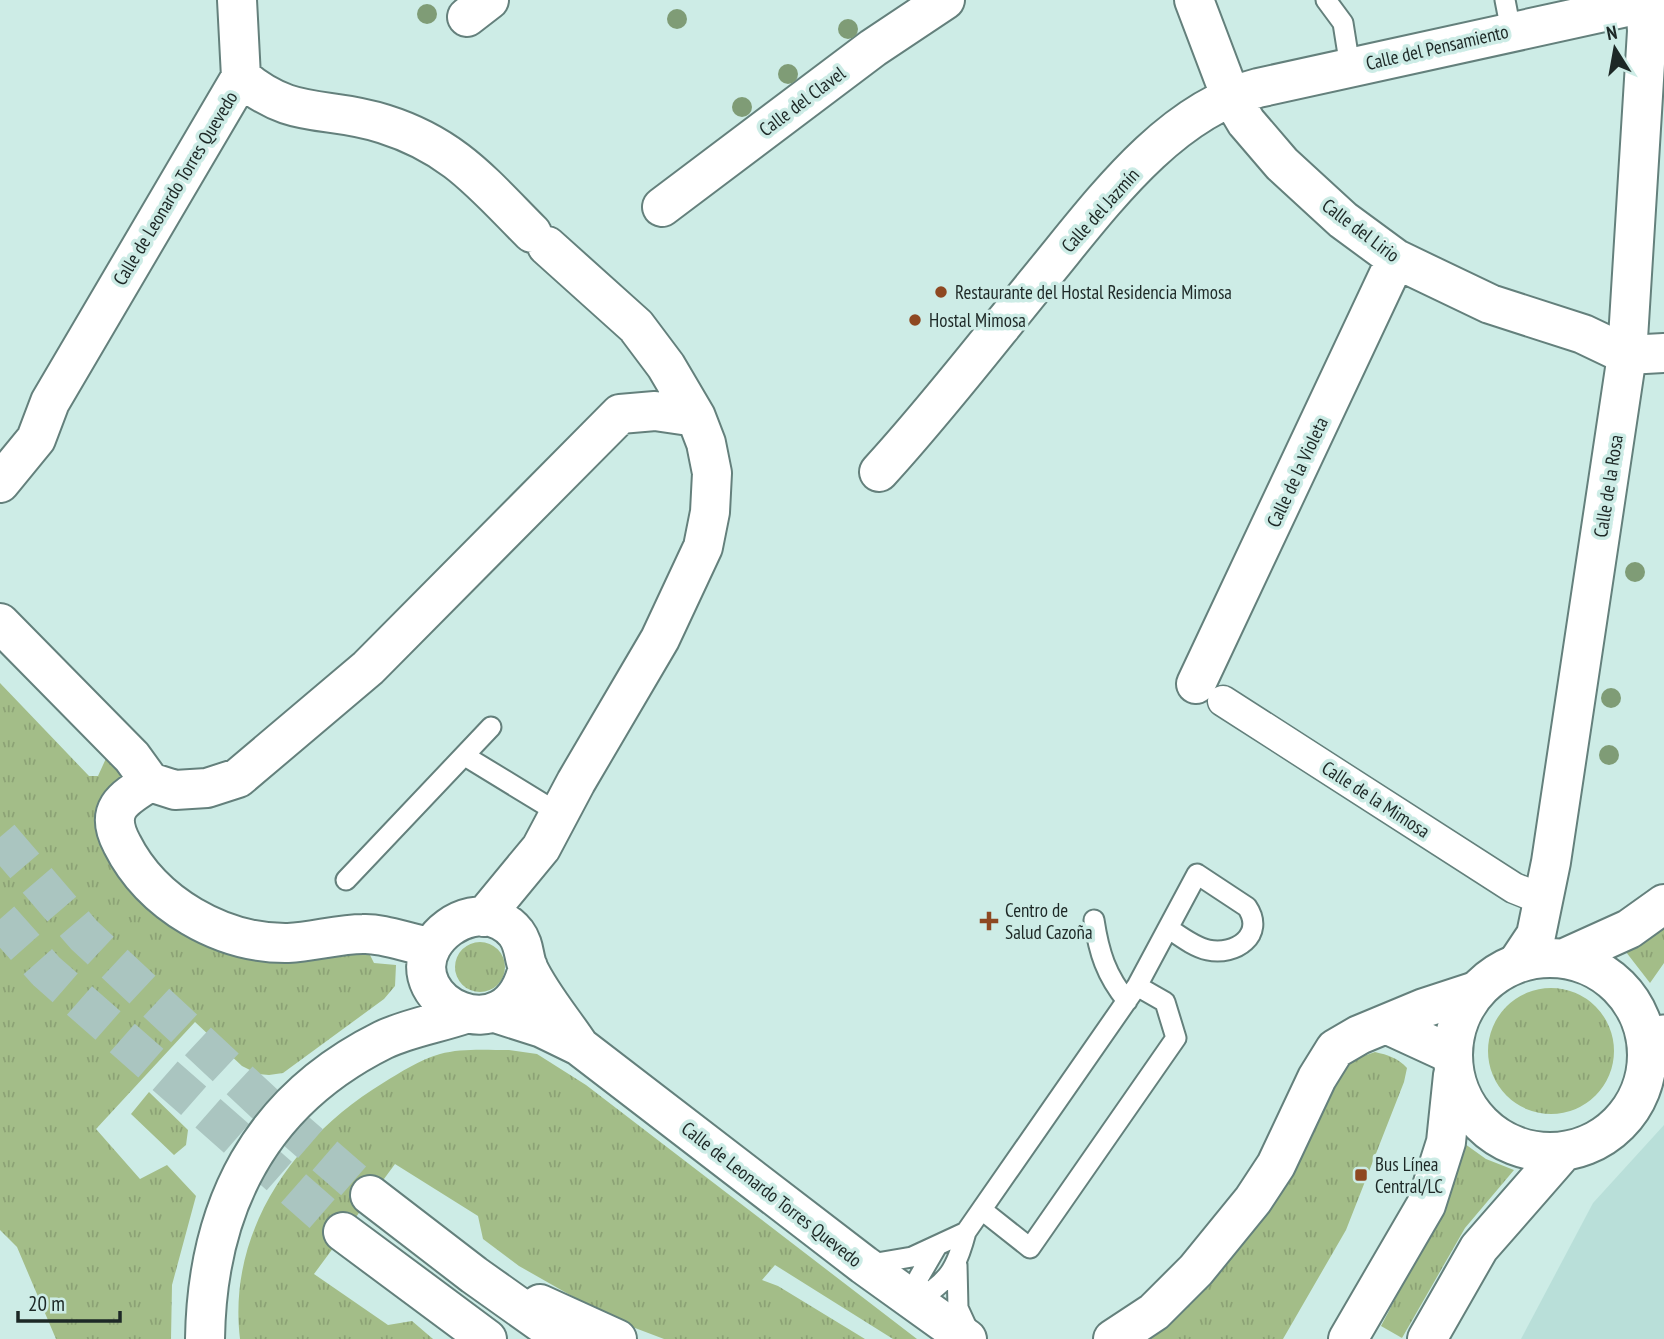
<svg xmlns="http://www.w3.org/2000/svg" width="1664" height="1339" viewBox="0 0 1664 1339" font-family="'PT Sans Narrow',sans-serif">
<style>
.built{fill:#b9dfd9}
.grass{fill:url(#grass-tufts)}
.lines{fill:none;stroke-linecap:round;stroke-linejoin:round}
.primary-tunnel{stroke:#aac5c0;stroke-width:38;stroke-dasharray:38 19;stroke-linecap:butt}
.service-casing{stroke:#64807c;stroke-width:23}
.pedestrian-casing{stroke:#64807c;stroke-width:33}
.minor-casing{stroke:#64807c;stroke-width:42}
.tertiary-casing{stroke:#64807c;stroke-width:42}
.primary-casing{stroke:#64807c;stroke-width:42}
.service{stroke:#fff;stroke-width:19}
.pedestrian{stroke:#fff;stroke-width:30}
.minor{stroke:#fff;stroke-width:38}
.tertiary{stroke:#fff;stroke-width:38}
.primary{stroke:#fff;stroke-width:38}
.tree{fill:#7f9c76}
.poi-dot{fill:#8e4821;stroke:#cdece6;stroke-width:2.5}
.labels{text-anchor:middle;dominant-baseline:central;stroke-width:7;stroke-linejoin:round;paint-order:stroke}
.street-label{font-size:19px;fill:#1d2826;stroke:#cdece6}
.poi-label{font-size:19px;fill:#1d2826;stroke:#cdece6;text-anchor:start}
</style>
<defs>
<pattern id="grass-tufts" width="24" height="20" patternUnits="userSpaceOnUse" patternTransform="scale(1.75)"><rect width="24" height="20" fill="#a3bd88"/><path d="M3 7l-1-3M5 7V3M7 7l1-3M15 17l-1-3M17 17v-4M19 17l1-3" fill="none" stroke="#8ca275"/></pattern>
</defs>
<rect width="100%" height="100%" fill="#cdece6"/>
<path class="built" d="M 1664,1125 L 1664,1339 L 1521,1339 L 1593,1203 Z"/>
<path class="grass" d="M 0,683 L 89,776 L 98,776 L 108,754 L 119,771 L 147,899 L 368,951 L 374,963 L 396,965 L 395,986 L 384,999 L 283,1073 L 269,1075 L 258,1074 L 242,1066 L 195,1022 L 96,1129 L 140,1179 L 167,1165 L 196,1196 L 172,1285 L 171,1339 L 56,1339 L 17,1247 L 0,1230 Z
M 1664,926 L 1664,963 L 1650,983 L 1626,952 Z
M455 967a25 25 0 1 1 50 0a25 25 0 1 1-50 0Z
M1488 1051a63 63 0 1 1 126 0a63 63 0 1 1-126 0Z
M 509,1050 L 537,1054 L 586,1085 L 917,1339 L 893,1339 L 775,1265 L 762,1280 L 778,1286 L 865,1339 L 664,1339 L 614,1320 L 519,1266 L 483,1239 L 478,1216 L 395,1164 L 314,1274 L 388,1325 L 412,1321 L 433,1339 L 240,1339 C 227,1231 294,1137 383,1083 C 401,1072 419,1060 440,1054 C 461,1048 487,1050 509,1050 Z
M 1375,1052 C 1388,1055 1398,1058 1407,1068 L 1404,1082 L 1346,1230 L 1283,1339 L 1145,1339 L 1346,1062 Z
M 149,1092 L 188,1130 L 186,1145 L 174,1155 L 131,1114 Z
M 1465,1144 L 1486,1159 L 1514,1170 L 1465,1228 L 1402,1338 L 1381,1326 L 1433,1227 Z"/>
<g class="lines">
<path class="primary-tunnel" d="M 0,837 L 84,935 L 266,1105 L 370,1195
M 0,919 L 46,971 L 343,1232"/>
<defs>
<path id="service" d="M 1326,0 L 1343,23 L 1350,67
M 1505,0 L 1511,31
M 465,756 L 560,814
M 346,880 L 491,727
M 1094,920 C 1099,953 1106,975 1127,1001
M 1137,986 L 1197,874 L 1247,907 C 1266,935 1235,956 1208,950 C 1194,947 1180,936 1168,928
M 1655,1026 L 1664,1025
M 865,1265 L 912,1257 L 966,1232
M 957,1265 L 958,1308 L 969,1332
M 915,1302 C 949,1281 956,1270 966,1232 L 1137,986 L 1165,1002 L 1176,1038 L 1030,1248 L 982,1210
M 915,1302 L 919,1277 L 937,1246"/>
<path id="pedestrian" d="M 1223,701 L 1514,888 L 1529,894"/>
<path id="minor" d="M 237,0 L 241,77
M 1194,0 L 1230,95 L 1246,122 L 1282,164 L 1343,220 L 1396,259 L 1490,304 L 1583,334 L 1627,355 L 1664,353
M 467,17 L 489,0
M 241,77 C 292,121 326,105 384,124 C 454,146 483,184 532,233
M 662,207 L 873,48 L 945,0
M 879,472 C 936,410 988,342 1042,276 C 1099,207 1167,111 1258,88 L 1645,3
M 0,483 L 36,439 L 50,402 L 241,77
M 0,623 L 132,757 L 150,782 L 175,790 L 207,788 L 238,778 L 368,668 L 620,414 L 655,411 L 696,417
M 1196,684 L 1396,259
M 150,782 C 122,799 104,810 122,844 C 152,904 222,944 288,943 C 313,942 338,934 363,934 C 384,933 409,944 431,947
M 484,917 L 541,848 L 576,782 L 660,639 L 703,547 L 710,512 L 712,473 L 706,443 L 696,417 L 666,366 L 636,326 L 547,246
M 528,967 C 508,1057 400,1002 432,946 C 449,917 492,903 516,933 C 525,945 523,956 528,968 C 540,994 562,1020 578,1044
M 495,1013 L 542,1028 L 579,1046 L 864,1265 L 967,1339
M 1388,1025 L 1451,1054
M 205,1339 C 207,1206 260,1101 383,1040 C 408,1028 439,1023 465,1014
M 1113,1339 L 1154,1312 L 1196,1270 L 1253,1200 L 1276,1165 L 1317,1078 L 1335,1049 L 1359,1035 L 1424,1008 L 1476,991"/>
<path id="tertiary" d="M 1518,962 L 1536,935 L 1551,862 L 1627,355 L 1647,31 L 1645,0"/>
<path id="primary" d="M 1567,957 L 1629,929 L 1664,904
M1453 1055a97 97 0 1 1 194 0a97 97 0 1 1-194 0Z
M 370,1195 L 474,1275 L 564,1339
M 343,1232 L 487,1339
M 540,1304 L 617,1339
M 1348,1339 L 1426,1205 L 1446,1142 L 1453,1075
M 1427,1339 L 1479,1248 L 1563,1152"/>
</defs>
<use href="#service" class="service-casing"/>
<use href="#pedestrian" class="pedestrian-casing"/>
<use href="#minor" class="minor-casing"/>
<use href="#tertiary" class="tertiary-casing"/>
<use href="#primary" class="primary-casing"/>
<use href="#service" class="service"/>
<use href="#pedestrian" class="pedestrian"/>
<use href="#minor" class="minor"/>
<use href="#tertiary" class="tertiary"/>
<use href="#primary" class="primary"/>
</g>
<g class="tree">
<circle cx="427" cy="14" r="10"/>
<circle cx="677" cy="19" r="10"/>
<circle cx="848" cy="29" r="10"/>
<circle cx="788" cy="74" r="10"/>
<circle cx="742" cy="107" r="10"/>
<circle cx="1635" cy="572" r="10"/>
<circle cx="1611" cy="698" r="10"/>
<circle cx="1609" cy="755" r="10"/>
</g>
<g class="poi-dot">
<circle cx="941" cy="292" r="7"/>
<circle cx="915" cy="320" r="7"/>
<path d="M985.5 910.5h7v7h7v7h-7v7h-7v-7h-7v-7h7z"/>
<rect x="1354" y="1168" width="14" height="14" rx="3.5"/>
</g>
<g class="labels">
<g class="street-label">
<text transform="translate(1437 47) rotate(-13)">Calle del Pensamiento</text>
<text transform="translate(802 101) rotate(-37)">Calle del Clavel</text>
<text transform="translate(175 188) rotate(-59)">Calle de Leonardo Torres Quevedo</text>
<text transform="translate(1100 210) rotate(-48)">Calle del Jazmín</text>
<text transform="translate(1361 230) rotate(37)">Calle del Lirio</text>
<text transform="translate(1297 472) rotate(-65)">Calle de la Violeta</text>
<text transform="translate(1608 486) rotate(-81)">Calle de la Rosa</text>
<text transform="translate(1376 799) rotate(33)">Calle de la Mimosa</text>
<text transform="translate(772 1194) rotate(38)">Calle de Leonardo Torres Quevedo</text>
</g>
<g class="poi-label">
<text x="955" y="292">Restaurante del Hostal Residencia Mimosa</text>
<text x="929" y="320">Hostal Mimosa</text>
<text x="1005" y="910">Centro de<tspan x="1005" dy="22">Salud Cazoña</tspan></text>
<text x="1375" y="1164">Bus Línea<tspan x="1375" dy="22">Central/LC</tspan></text>
</g>
</g>
<g transform="translate(1615 49) rotate(349)" stroke="#cdece6" stroke-width="5" paint-order="stroke">
<path d="M0-5L12 26L0 18L-12 26Z" fill="#1d2826"/>
<text y="-10" font-size="19" font-weight="bold" text-anchor="middle" fill="#1d2826">N</text>
</g>
<path d="M18 1311v10h102v-10" fill="none" stroke="#1d2826" stroke-width="3.5"/>
<text x="28" y="1311" font-size="21" fill="#1d2826" stroke="#cdece6" stroke-width="5" paint-order="stroke">20 m</text>
</svg>
